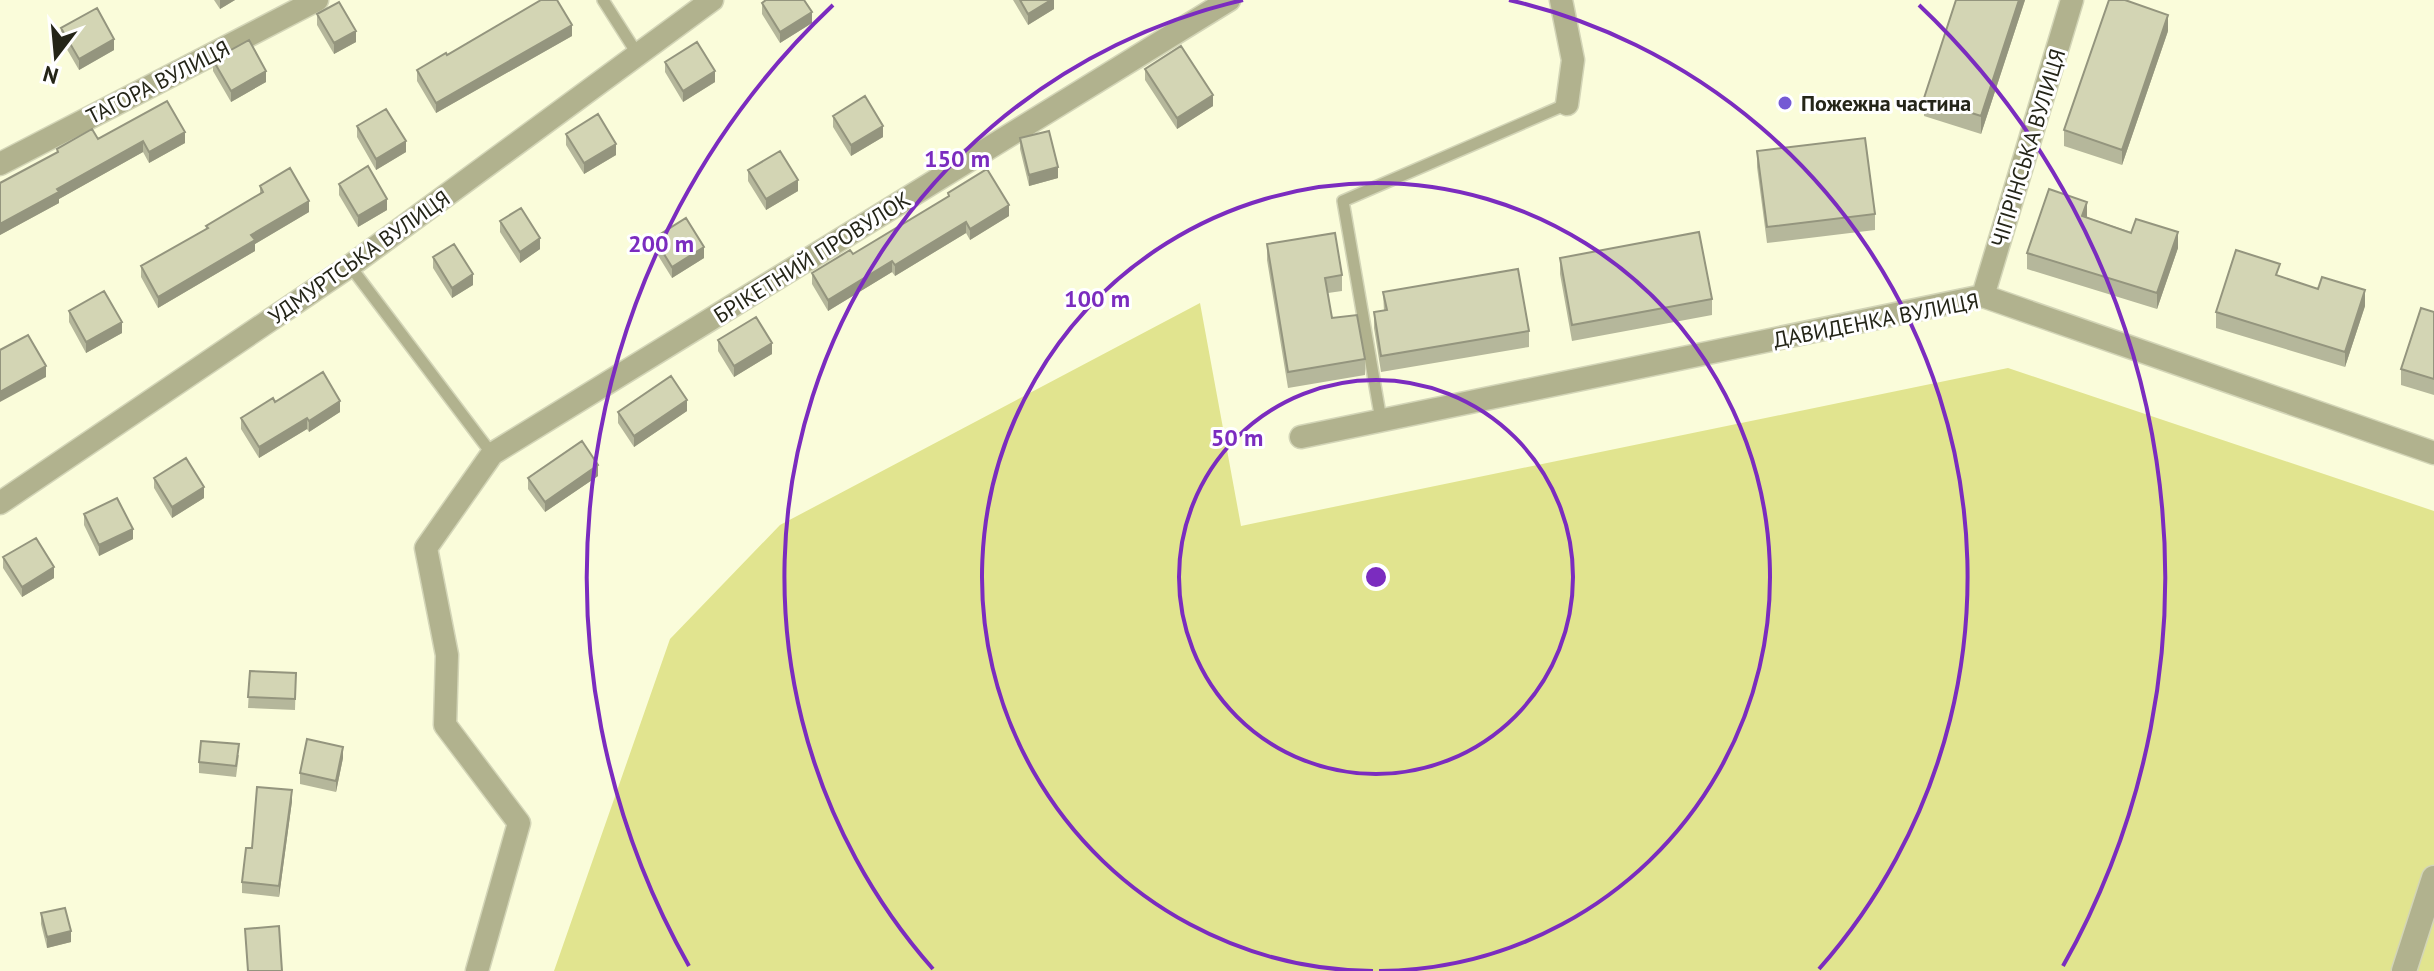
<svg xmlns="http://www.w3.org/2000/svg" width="2434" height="971" viewBox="0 0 2434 971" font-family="'PT Sans',sans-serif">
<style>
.green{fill:#e1e48f}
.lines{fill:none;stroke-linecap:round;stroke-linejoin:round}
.service-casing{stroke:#d3d5b7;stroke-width:14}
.minor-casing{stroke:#d3d5b7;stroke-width:25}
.tertiary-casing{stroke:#d3d5b7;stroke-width:27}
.service{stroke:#b1b28e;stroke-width:11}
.minor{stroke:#b1b28e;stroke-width:22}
.tertiary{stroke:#b1b28e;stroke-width:24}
.wall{fill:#b5b79b}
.shaded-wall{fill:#94957e}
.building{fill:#d3d5b4;stroke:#94957e;stroke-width:2}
.ring{fill:none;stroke:#7b2cbf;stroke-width:4}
.poi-dot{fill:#755ad4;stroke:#fff;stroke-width:3}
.labels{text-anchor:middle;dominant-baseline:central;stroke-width:6;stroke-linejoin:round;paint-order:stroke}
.street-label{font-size:22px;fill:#242518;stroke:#fff}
.poi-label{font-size:22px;font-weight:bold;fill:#242518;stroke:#fff;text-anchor:start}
.centre{fill:#7b2cbf;stroke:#fff;stroke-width:4}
.ring-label{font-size:24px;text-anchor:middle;font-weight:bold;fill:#7b2cbf;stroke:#fff;stroke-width:6;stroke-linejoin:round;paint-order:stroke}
</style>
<rect width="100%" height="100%" fill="#fafcda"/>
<path class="green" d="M 1200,303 L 1241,526 L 2008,368 L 2434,511 L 2434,971 L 554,971 L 670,639 L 780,525 Z"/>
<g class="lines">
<defs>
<path id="service" d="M 603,0 L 638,55
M 350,266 L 492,454
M 1381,420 L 1343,201 L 1567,104"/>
<path id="minor" d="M 1561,0 L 1573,60 L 1567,104
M 0,164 L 317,0
M 1983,296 L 2072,0
M 1301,437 L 1983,296 L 2434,453
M 0,503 L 350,266 L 712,0
M 477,971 L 519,823 L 445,725 L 447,655 L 426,548 L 492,454 L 1229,0"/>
<path id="tertiary" d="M 2404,971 L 2434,878"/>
</defs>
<use href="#service" class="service-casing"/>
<use href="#minor" class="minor-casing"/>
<use href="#tertiary" class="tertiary-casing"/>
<use href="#service" class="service"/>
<use href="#minor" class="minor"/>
<use href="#tertiary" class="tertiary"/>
</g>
<path class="wall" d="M 214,0 L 235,0 L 220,9 Z
M 1013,0 L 1054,0 L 1054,9 L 1028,25 Z
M 1956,0 L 2025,0 L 1981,134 L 1924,116 L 1924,98 Z
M 762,3 L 812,23 L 780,43 L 762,14 Z
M 317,14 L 356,42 L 334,54 L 317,25 Z
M 61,28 L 114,50 L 79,70 L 61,39 Z
M 2168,31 L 2122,165 L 2064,146 L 2064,130 Z
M 572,36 L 436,113 L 417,81 L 417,70 L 447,55 Z
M 213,60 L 266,82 L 231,102 L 213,71 Z
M 665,62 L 715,82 L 683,102 L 665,72 Z
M 1145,69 L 1213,106 L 1177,129 L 1145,80 Z
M 833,116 L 883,137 L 851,156 L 833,127 Z
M 357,126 L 406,152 L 376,170 L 357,137 Z
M 566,134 L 616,155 L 584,174 L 566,145 Z
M 1020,138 L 1058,178 L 1029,186 L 1020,149 Z
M 98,139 L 185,143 L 149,163 L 143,152 L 59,199 L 59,203 L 0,235 L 0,183 L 57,153 L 57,149 Z
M 1757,151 L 1875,214 L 1875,230 L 1767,243 L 1757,167 Z
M 748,170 L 798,191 L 766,210 L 748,181 Z
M 339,184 L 387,210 L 358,227 L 339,195 Z
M 260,186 L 309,212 L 255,244 L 255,251 L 158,308 L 141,277 L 141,266 L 206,229 L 206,226 L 260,194 Z
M 948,193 L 1009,216 L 970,240 L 966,233 L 895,276 L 892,272 L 828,311 L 812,284 L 812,273 L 853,254 L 948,197 Z
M 2087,217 L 2178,248 L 2157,309 L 2027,269 L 2027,253 Z
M 500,221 L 540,249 L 520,263 L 500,232 Z
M 654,238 L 704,258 L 672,278 L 654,249 Z
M 1267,244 L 1342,275 L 1342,291 L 1328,293 L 1332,318 L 1365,359 L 1365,375 L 1288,388 L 1267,260 Z
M 433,257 L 473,285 L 452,298 L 433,268 Z
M 1560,258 L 1712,299 L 1712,315 L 1572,341 L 1560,274 Z
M 2280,276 L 2365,306 L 2345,367 L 2216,328 L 2216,312 Z
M 1383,292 L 1529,331 L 1529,347 L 1381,372 L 1374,328 L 1374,312 L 1384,311 Z
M 69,311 L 122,333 L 86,353 L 69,322 Z
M 2434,312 L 2434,395 L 2401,385 L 2401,369 Z
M 718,340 L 772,354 L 734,377 L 718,351 Z
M 275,402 L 340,412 L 309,432 L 307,429 L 259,458 L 241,429 L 241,418 Z
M 687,411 L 634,447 L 618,423 L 618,412 Z
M 598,476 L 545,512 L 528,489 L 528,478 Z
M 154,478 L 204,498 L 172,518 L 154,488 Z
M 84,514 L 133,539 L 99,556 L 84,525 Z
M 3,557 L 54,578 L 22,597 L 3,568 Z
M 250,671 L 296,673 L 295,710 L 248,708 Z
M 239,755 L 236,777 L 199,773 L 199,762 Z
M 343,758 L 336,792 L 300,784 L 300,773 Z
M 292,801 L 279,897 L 242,893 L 242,882 L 252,848 Z
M 41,913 L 71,942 L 47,948 L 41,924 Z"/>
<path class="shaded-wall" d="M 220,0 L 235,0 L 220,9 Z
M 1051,0 L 1054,0 L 1054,9 L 1028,25 L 1028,14 Z
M 2019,0 L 2025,0 L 1981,134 L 1981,116 Z
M 812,12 L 812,23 L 780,43 L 780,32 Z
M 2168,15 L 2168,31 L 2122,165 L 2122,150 Z
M 572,25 L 572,36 L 436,113 L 436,103 Z
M 356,31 L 356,42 L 334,54 L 334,43 Z
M 114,39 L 114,50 L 79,70 L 79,59 Z
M 266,71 L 266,82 L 231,102 L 231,91 Z
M 715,71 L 715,82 L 683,102 L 683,91 Z
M 1213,95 L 1213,106 L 1177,129 L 1177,118 Z
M 883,126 L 883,137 L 851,156 L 851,145 Z
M 185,132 L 185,143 L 149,163 L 149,152 Z
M 143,141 L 143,152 L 59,199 L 59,203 L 0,235 L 0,224 L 57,189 Z
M 406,141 L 406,152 L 376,170 L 376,159 Z
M 616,144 L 616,155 L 584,174 L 584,163 Z
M 1058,167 L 1058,178 L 1029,186 L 1029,175 Z
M 798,180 L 798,191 L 766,210 L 766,199 Z
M 387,199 L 387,210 L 358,227 L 358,216 Z
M 309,201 L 309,212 L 255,244 L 255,251 L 158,308 L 158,297 L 251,235 Z
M 2087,202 L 2087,218 L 2082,216 Z
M 1009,205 L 1009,216 L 970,240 L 970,229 Z
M 966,222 L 966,233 L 895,276 L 895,265 Z
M 2178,232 L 2178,248 L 2157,309 L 2157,293 Z
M 540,238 L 540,249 L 520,263 L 520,252 Z
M 704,247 L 704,258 L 672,278 L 672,267 Z
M 892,261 L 892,272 L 828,311 L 828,300 Z
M 473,274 L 473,285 L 452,298 L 452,288 Z
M 2365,290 L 2365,306 L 2345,367 L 2345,352 Z
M 122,322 L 122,333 L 86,353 L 86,342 Z
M 772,343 L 772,354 L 734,377 L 734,366 Z
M 46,366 L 46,377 L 0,402 L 0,392 Z
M 687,400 L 687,411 L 634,447 L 634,436 Z
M 340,401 L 340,412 L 309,432 L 309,421 Z
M 307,418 L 307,429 L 259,458 L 259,447 Z
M 598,465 L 598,476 L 545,512 L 545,502 Z
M 204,487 L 204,498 L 172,518 L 172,507 Z
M 133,529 L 133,539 L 99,556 L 99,545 Z
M 54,567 L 54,578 L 22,597 L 22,587 Z
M 343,747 L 343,758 L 336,792 L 336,781 Z
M 292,790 L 292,801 L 279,897 L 279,886 Z
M 71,931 L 71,942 L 47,948 L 47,937 Z"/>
<path class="building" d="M 541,0 L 557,0 L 572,25 L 436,103 L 417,70 L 446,53 L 447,55 Z
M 766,0 L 804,0 L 812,12 L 780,32 L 762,3 Z
M 1020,0 L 1051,0 L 1028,14 Z
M 1956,0 L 2019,0 L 1981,116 L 1924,98 Z
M 2109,0 L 2125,0 L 2168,15 L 2122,150 L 2064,130 Z
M 339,2 L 356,31 L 334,43 L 317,14 Z
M 97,8 L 114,39 L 79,59 L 61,28 Z
M 249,40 L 266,71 L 231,91 L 213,60 Z
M 697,42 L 715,71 L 683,91 L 665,62 Z
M 1181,46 L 1213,95 L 1177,118 L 1145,69 Z
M 865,96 L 883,126 L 851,145 L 833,116 Z
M 167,101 L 185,132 L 149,152 L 143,141 L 57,189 L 59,192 L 0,224 L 0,183 L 58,152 L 57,149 L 92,129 L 98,139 Z
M 386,109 L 406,141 L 376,159 L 357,126 Z
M 598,114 L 616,144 L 584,163 L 566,134 Z
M 1049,131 L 1058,167 L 1029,175 L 1020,138 Z
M 1865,138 L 1875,214 L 1767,227 L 1757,151 Z
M 780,151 L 798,180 L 766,199 L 748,170 Z
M 368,166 L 387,199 L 358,216 L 339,184 Z
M 290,168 L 309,201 L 251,235 L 255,240 L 158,297 L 141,266 L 208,228 L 206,226 L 263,192 L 260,186 Z
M 987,169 L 1009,205 L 970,229 L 966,222 L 895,265 L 892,261 L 828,300 L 812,273 L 850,250 L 853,254 L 949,196 L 948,193 Z
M 2049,189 L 2087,202 L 2082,216 L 2131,233 L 2136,219 L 2178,232 L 2157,293 L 2027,253 Z
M 521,208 L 540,238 L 520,252 L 500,221 Z
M 686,218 L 704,247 L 672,267 L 654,238 Z
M 1699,232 L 1712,299 L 1572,325 L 1560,258 Z
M 1335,233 L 1342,275 L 1325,278 L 1332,318 L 1357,315 L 1365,359 L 1288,372 L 1267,244 Z
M 454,244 L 473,274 L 452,288 L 433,257 Z
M 2236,250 L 2280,264 L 2276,275 L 2318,289 L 2322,277 L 2365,290 L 2345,352 L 2216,312 Z
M 1518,269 L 1529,331 L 1381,356 L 1374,312 L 1387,310 L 1383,292 Z
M 104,291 L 122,322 L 86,342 L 69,311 Z
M 2421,308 L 2434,312 L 2434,379 L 2401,369 Z
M 756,317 L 772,343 L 734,366 L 718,340 Z
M 28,335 L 46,366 L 0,392 L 0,350 Z
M 323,372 L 340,401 L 309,421 L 307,418 L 259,447 L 241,418 L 273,398 L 275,402 Z
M 671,376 L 687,400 L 634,436 L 618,412 Z
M 582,441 L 598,465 L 545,502 L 528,478 Z
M 186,458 L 204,487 L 172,507 L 154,478 Z
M 117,498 L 133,529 L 99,545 L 84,514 Z
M 36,538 L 54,567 L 22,587 L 3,557 Z
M 250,671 L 296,673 L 295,699 L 248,697 Z
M 307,739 L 343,747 L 336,781 L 300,773 Z
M 201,741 L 239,744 L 236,766 L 199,762 Z
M 257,787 L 292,790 L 279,886 L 242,882 L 246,848 L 252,848 Z
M 65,908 L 71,931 L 47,937 L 41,913 Z
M 279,926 L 282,971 L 248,971 L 245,929 Z"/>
<g class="ring">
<circle cx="1376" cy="577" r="197"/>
<path d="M1373 971A394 394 0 1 1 1379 971"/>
<path d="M933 969A592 592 0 0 1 1243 0M1509 0A592 592 0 0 1 1819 969"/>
<path d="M689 966A789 789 0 0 1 833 5M1919 5A789 789 0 0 1 2063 966"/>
</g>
<circle class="poi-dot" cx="1785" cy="103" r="8"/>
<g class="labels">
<g class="street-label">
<text transform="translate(158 82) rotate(-27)">ТАГОРА ВУЛИЦЯ</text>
<text transform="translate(2028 148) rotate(-73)">ЧIГIРIНСЬКА ВУЛИЦЯ</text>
<text transform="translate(359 257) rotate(-35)">УДМУРТСЬКА ВУЛИЦЯ</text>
<text transform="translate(812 257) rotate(-32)">БРIКЕТНИЙ ПРОВУЛОК</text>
<text transform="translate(1876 320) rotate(-11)">ДАВИДЕНКА ВУЛИЦЯ</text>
</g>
<g class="poi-label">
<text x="1801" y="103">Пожежна частина</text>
</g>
</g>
<circle cx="1376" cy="577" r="12" class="centre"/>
<g class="ring-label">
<text x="957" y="167">150 m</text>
<text x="661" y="252">200 m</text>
<text x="1097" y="307">100 m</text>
<text x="1237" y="446">50 m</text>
</g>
<g transform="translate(56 56) rotate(196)" stroke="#ffffff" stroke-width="6" paint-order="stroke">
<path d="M0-6L14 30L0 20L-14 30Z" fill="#242518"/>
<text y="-12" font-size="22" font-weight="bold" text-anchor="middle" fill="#242518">N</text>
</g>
</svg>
